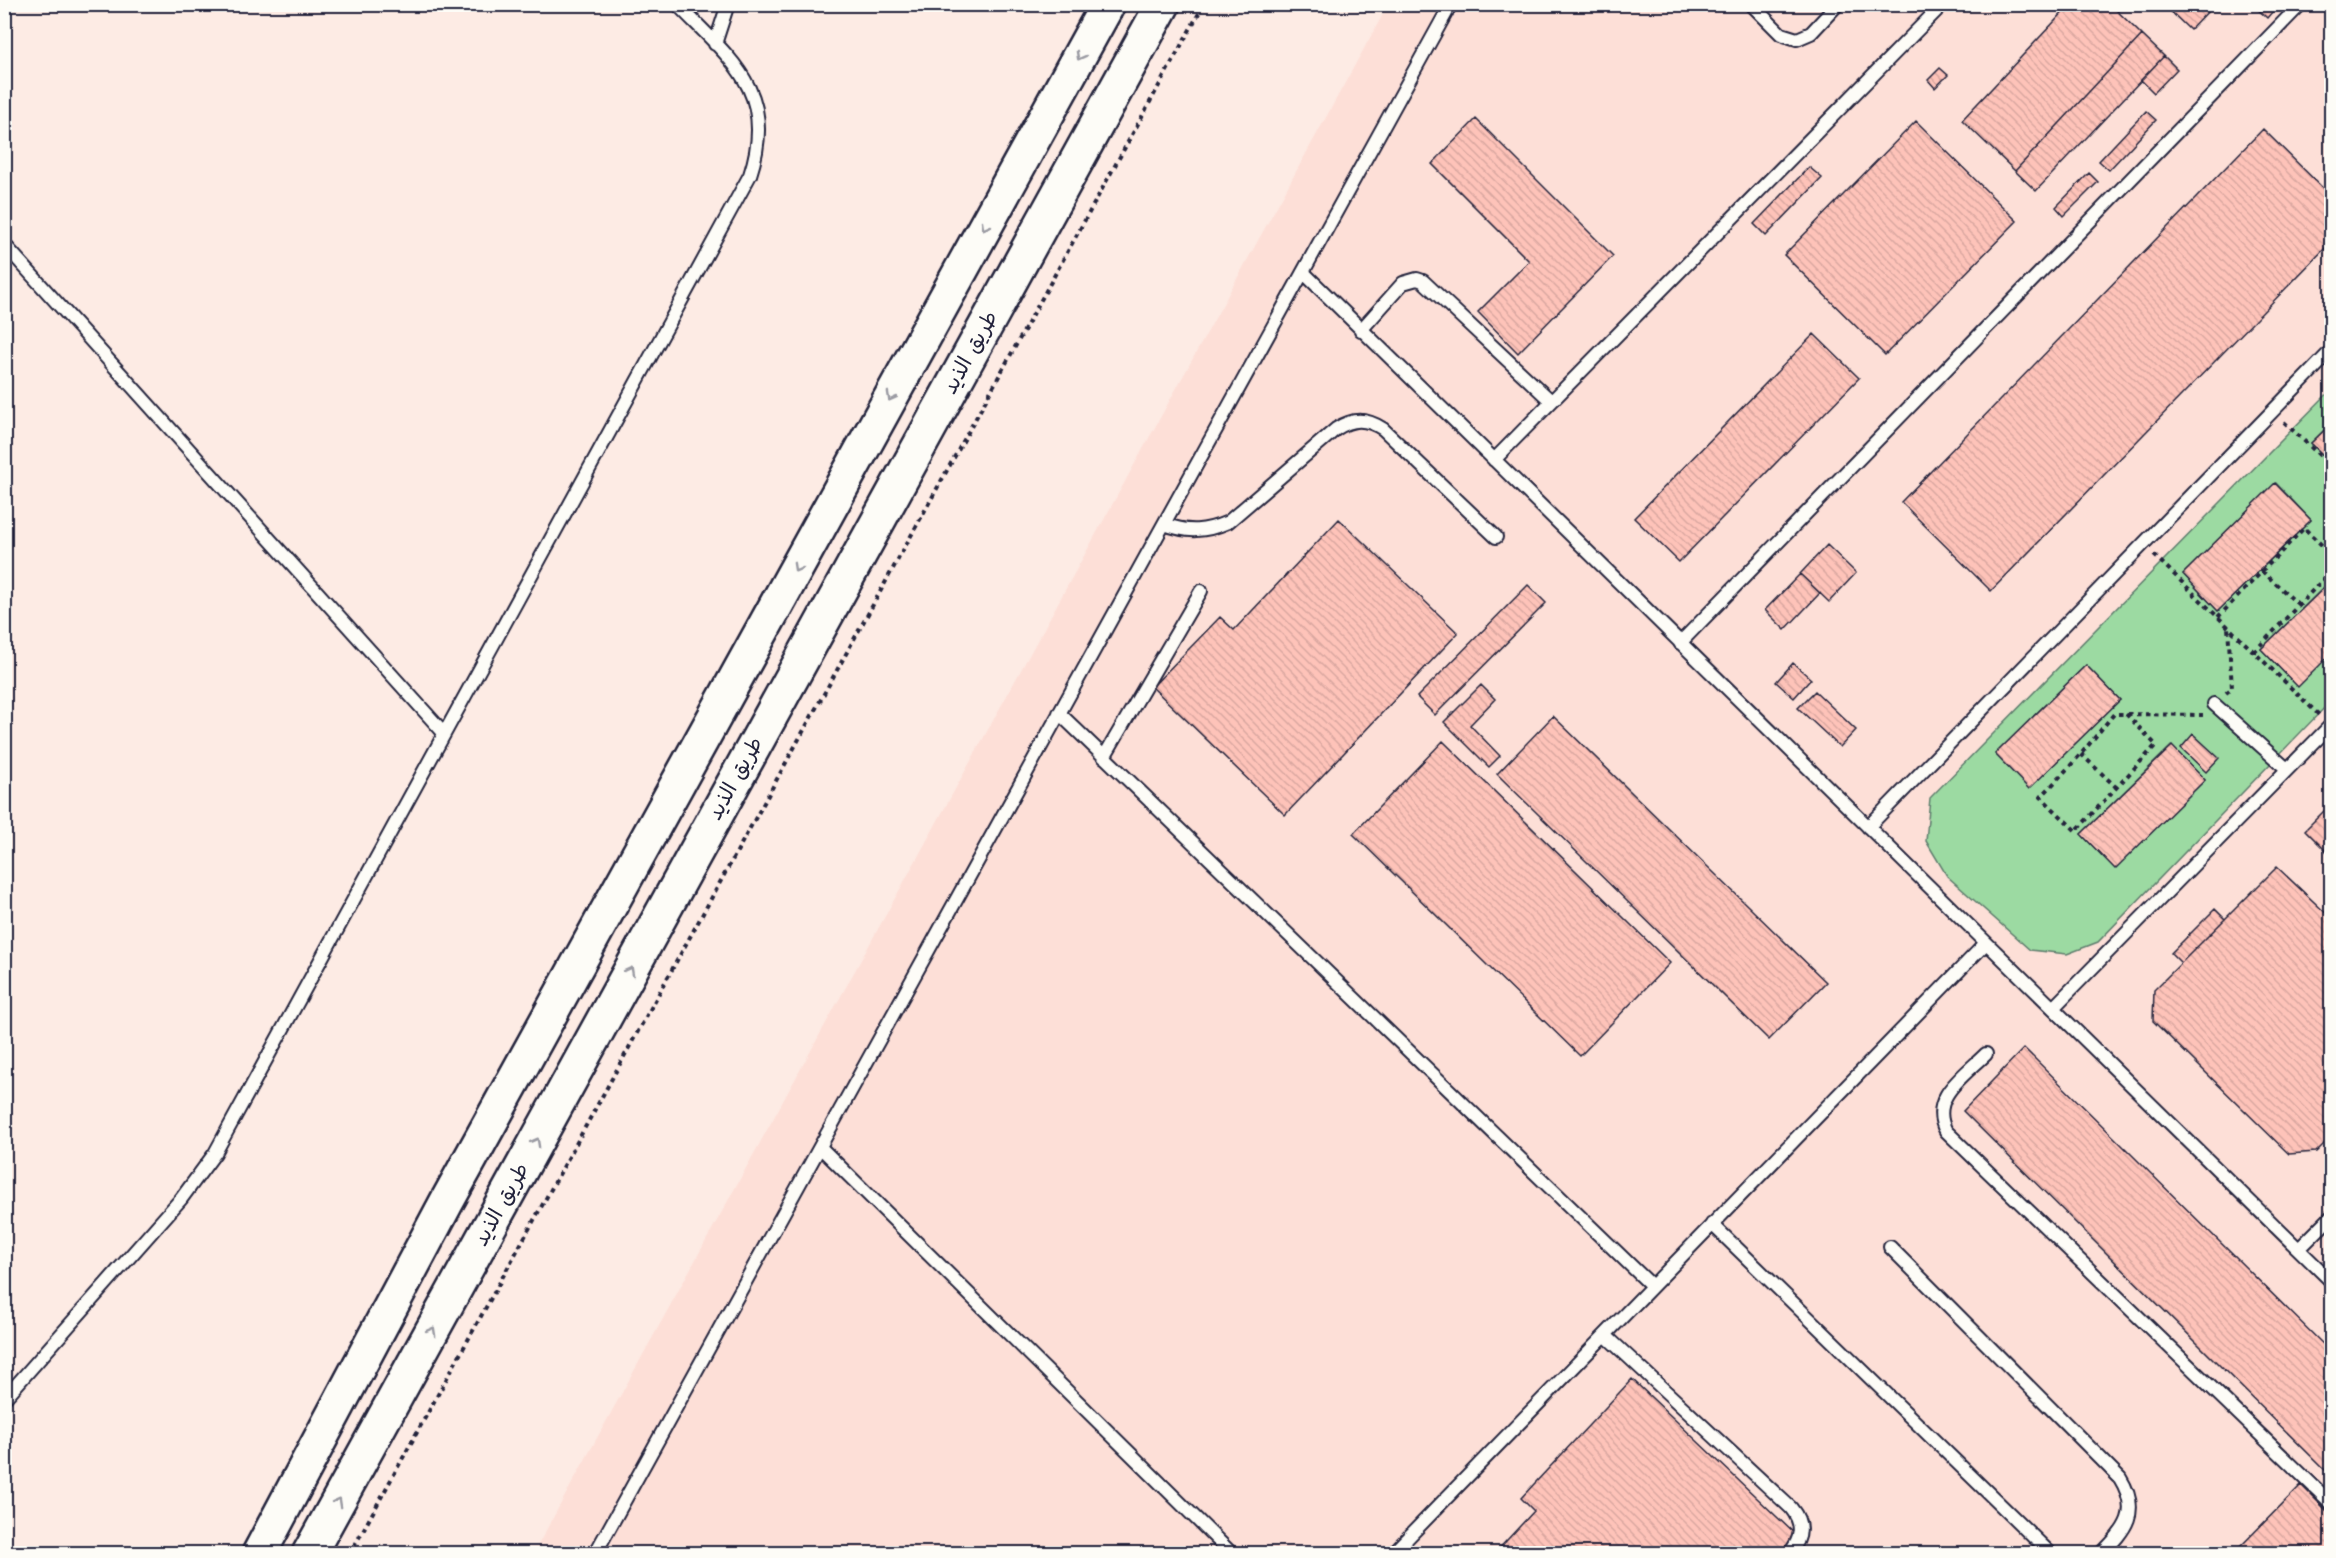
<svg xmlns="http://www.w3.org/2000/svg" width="2336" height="1558" viewBox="0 0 2336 1558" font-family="Kalam,'Playpen Sans Arabic',sans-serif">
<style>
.built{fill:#fddfd7}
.green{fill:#9cdaa2;stroke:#5f7e6e;stroke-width:1.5;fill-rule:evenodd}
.building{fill:url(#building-back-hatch);stroke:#22223b;stroke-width:1.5}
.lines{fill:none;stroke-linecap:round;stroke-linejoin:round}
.service-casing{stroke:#22223b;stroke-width:16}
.motorway-casing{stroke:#22223b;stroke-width:38}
.path{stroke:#22223b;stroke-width:4;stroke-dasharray:4.5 4.5;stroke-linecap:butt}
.service{stroke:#fdfcf7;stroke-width:12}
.motorway{stroke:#fdfcf7;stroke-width:33}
.oneway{stroke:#9a9aa2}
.labels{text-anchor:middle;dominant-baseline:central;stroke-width:6;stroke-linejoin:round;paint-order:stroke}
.street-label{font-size:21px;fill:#22223b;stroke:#fdfcf7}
</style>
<defs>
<pattern id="building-back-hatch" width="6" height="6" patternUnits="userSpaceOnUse" patternTransform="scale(1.5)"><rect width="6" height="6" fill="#fec3b9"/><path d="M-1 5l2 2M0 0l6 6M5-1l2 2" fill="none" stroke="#d9a7a0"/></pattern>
</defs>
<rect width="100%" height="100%" fill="#fdebe4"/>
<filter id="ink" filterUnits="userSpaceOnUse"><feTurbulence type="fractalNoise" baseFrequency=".0167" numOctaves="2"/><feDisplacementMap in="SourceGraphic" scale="12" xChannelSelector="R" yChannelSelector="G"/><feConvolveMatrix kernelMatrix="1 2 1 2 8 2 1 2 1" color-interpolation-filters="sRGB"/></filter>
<g filter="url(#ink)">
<path class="built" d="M 1388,5 L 2331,5 L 2331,1553 L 533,1554 Z"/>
<path class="green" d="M 2331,390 L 2331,423 L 2311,443 L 2331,464 L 2331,580 L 2261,649 L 2298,686 L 2331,653 L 2331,701 L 2098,942 L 2067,954 L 2030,950 L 1947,876 L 1926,841 L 1930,798 ZM 2276,483 L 2311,520 L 2218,611 L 2183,574 ZM 2086,665 L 2120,700 L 1995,754 ZM 2171,746 L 2205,780 L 2115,868 L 2081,834 Z"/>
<path class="building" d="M 2071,4 L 2110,4 L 2142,35 L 2015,171 L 1962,120 Z
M 2163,4 L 2215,4 L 2190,30 Z
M 2256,4 L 2279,4 L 2267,18 L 2254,6 Z
M 2142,35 L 2164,56 L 2036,191 L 2015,171 Z
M 2164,56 L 2177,69 L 2154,93 L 2141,80 Z
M 1940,68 L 1948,75 L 1935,88 L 1928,80 Z
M 2146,111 L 2156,120 L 2109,170 L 2099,161 Z
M 1476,119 L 1613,256 L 1518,353 L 1478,312 L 1529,261 L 1432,164 Z
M 1916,121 L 2017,221 L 1885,355 L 1784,255 Z
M 2263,129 L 2332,197 L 2332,241 L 1991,591 L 1901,502 Z
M 1809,167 L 1822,178 L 1766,236 L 1754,224 Z
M 2089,173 L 2098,182 L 2064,216 L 2056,207 Z
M 1814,334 L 1859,378 L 1679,562 L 1634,518 Z
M 2332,423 L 2332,464 L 2311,443 Z
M 2275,483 L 2311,520 L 2218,611 L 2183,574 Z
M 1339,519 L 1458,633 L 1285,815 L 1152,687 L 1220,617 L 1234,630 Z
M 1827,545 L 1856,573 L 1829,602 L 1800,574 Z
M 1800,574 L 1820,593 L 1785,630 L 1765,610 Z
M 2332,580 L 2332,653 L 2298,687 L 2261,649 Z
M 1528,585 L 1546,603 L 1435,715 L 1417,697 Z
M 1793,663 L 1811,679 L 1794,698 L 1776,682 Z
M 2086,665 L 2120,700 L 2029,789 L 1995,754 Z
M 1481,685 L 1495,699 L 1470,725 L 1500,756 L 1489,767 L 1444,722 Z
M 1815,691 L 1856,730 L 1840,747 L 1798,708 Z
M 1553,716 L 1826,982 L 1769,1040 L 1497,774 Z
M 2193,734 L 2219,758 L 2206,772 L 2181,748 Z
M 1443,741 L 1670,963 L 1580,1056 L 1353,834 Z
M 2172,746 L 2205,780 L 2115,869 L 2081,834 Z
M 2332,803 L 2332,857 L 2305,830 Z
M 2277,867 L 2332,919 L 2332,1136 L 2316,1152 L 2289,1154 L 2153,1021 L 2154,990 Z
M 2215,909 L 2225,919 L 2181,963 L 2171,953 Z
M 2024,1048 L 2332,1353 L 2332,1477 L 1963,1111 Z
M 1632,1379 L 1797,1536 L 1781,1554 L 1494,1554 L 1534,1511 L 1521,1498 Z
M 2301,1485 L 2332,1516 L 2332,1554 L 2233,1554 Z"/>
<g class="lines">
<defs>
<path id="service" d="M 1751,4 L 1781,34 L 1797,39 L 1811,33 L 1838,4
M 715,44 L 728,4
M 4,244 L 444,733
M 1303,272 L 2332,1282
M 1361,330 L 1403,283 L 1417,279 L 1423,281 L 1551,401
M 1494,460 L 1943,4
M 1164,524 C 1188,533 1205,532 1228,522 L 1336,429 C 1353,418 1366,418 1383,429 L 1496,537
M 1680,643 L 2301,4
M 2214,704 L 2287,769
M 1059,713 L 1652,1286
M 1104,757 L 1201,591
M 1868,827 L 2332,350
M 2053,1008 L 2332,724
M 1986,1054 C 1964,1076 1928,1098 1946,1131 L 2332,1504
M 820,1147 L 1232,1554
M 1712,1224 L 2051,1554
M 1890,1247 L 2120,1478 C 2141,1512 2126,1529 2101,1554
M 2299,1249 L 2332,1216
M 1605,1335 L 1791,1508 C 1804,1524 1802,1539 1789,1554
M 4,1399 L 181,1199 L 215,1153 L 750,175 C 778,91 730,59 677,4
M 595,1554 L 1451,4
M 1392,1554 L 1986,943"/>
<path id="motorway" d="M 259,1554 L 446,1203 L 1108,4
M 309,1554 L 1163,4"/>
</defs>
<use href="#service" class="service-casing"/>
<use href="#motorway" class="motorway-casing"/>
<path class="path" d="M 2284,422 L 2332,467
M 2154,555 L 2319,715
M 2262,571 L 2299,605
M 2218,617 L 2304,528 L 2332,555
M 2254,652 L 2332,570
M 2226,693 L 2232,688 L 2228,627
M 2126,714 L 2156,745 L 2076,831 L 2041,797 L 2081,754 L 2114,714 L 2126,714 L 2203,715
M 2081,754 L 2117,788
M 350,1554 L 1204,4"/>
<use href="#service" class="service"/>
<use href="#motorway" class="motorway"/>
</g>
<defs><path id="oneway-chevron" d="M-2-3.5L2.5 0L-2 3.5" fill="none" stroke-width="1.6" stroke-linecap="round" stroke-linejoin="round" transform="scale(1.5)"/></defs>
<g class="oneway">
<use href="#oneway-chevron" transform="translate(1080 56) rotate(119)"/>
<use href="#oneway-chevron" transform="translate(985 226) rotate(119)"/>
<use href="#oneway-chevron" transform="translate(891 397) rotate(119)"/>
<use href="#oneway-chevron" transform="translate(797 568) rotate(119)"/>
<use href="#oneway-chevron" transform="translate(630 971) rotate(-61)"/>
<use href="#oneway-chevron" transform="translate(536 1142) rotate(-61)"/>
<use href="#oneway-chevron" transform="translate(432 1331) rotate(-61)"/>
<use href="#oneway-chevron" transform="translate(338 1502) rotate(-61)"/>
</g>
</g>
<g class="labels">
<g class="street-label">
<text transform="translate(971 353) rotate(-61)">طريق الذيد</text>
<text transform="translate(736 779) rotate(-61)">طريق الذيد</text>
<text transform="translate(502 1205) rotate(-61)">طريق الذيد</text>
</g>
</g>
<rect width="2336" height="1558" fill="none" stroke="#fdfcf7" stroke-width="24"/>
<rect x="12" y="12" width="2312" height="1534" fill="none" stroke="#22223b" stroke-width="2" filter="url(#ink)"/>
</svg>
